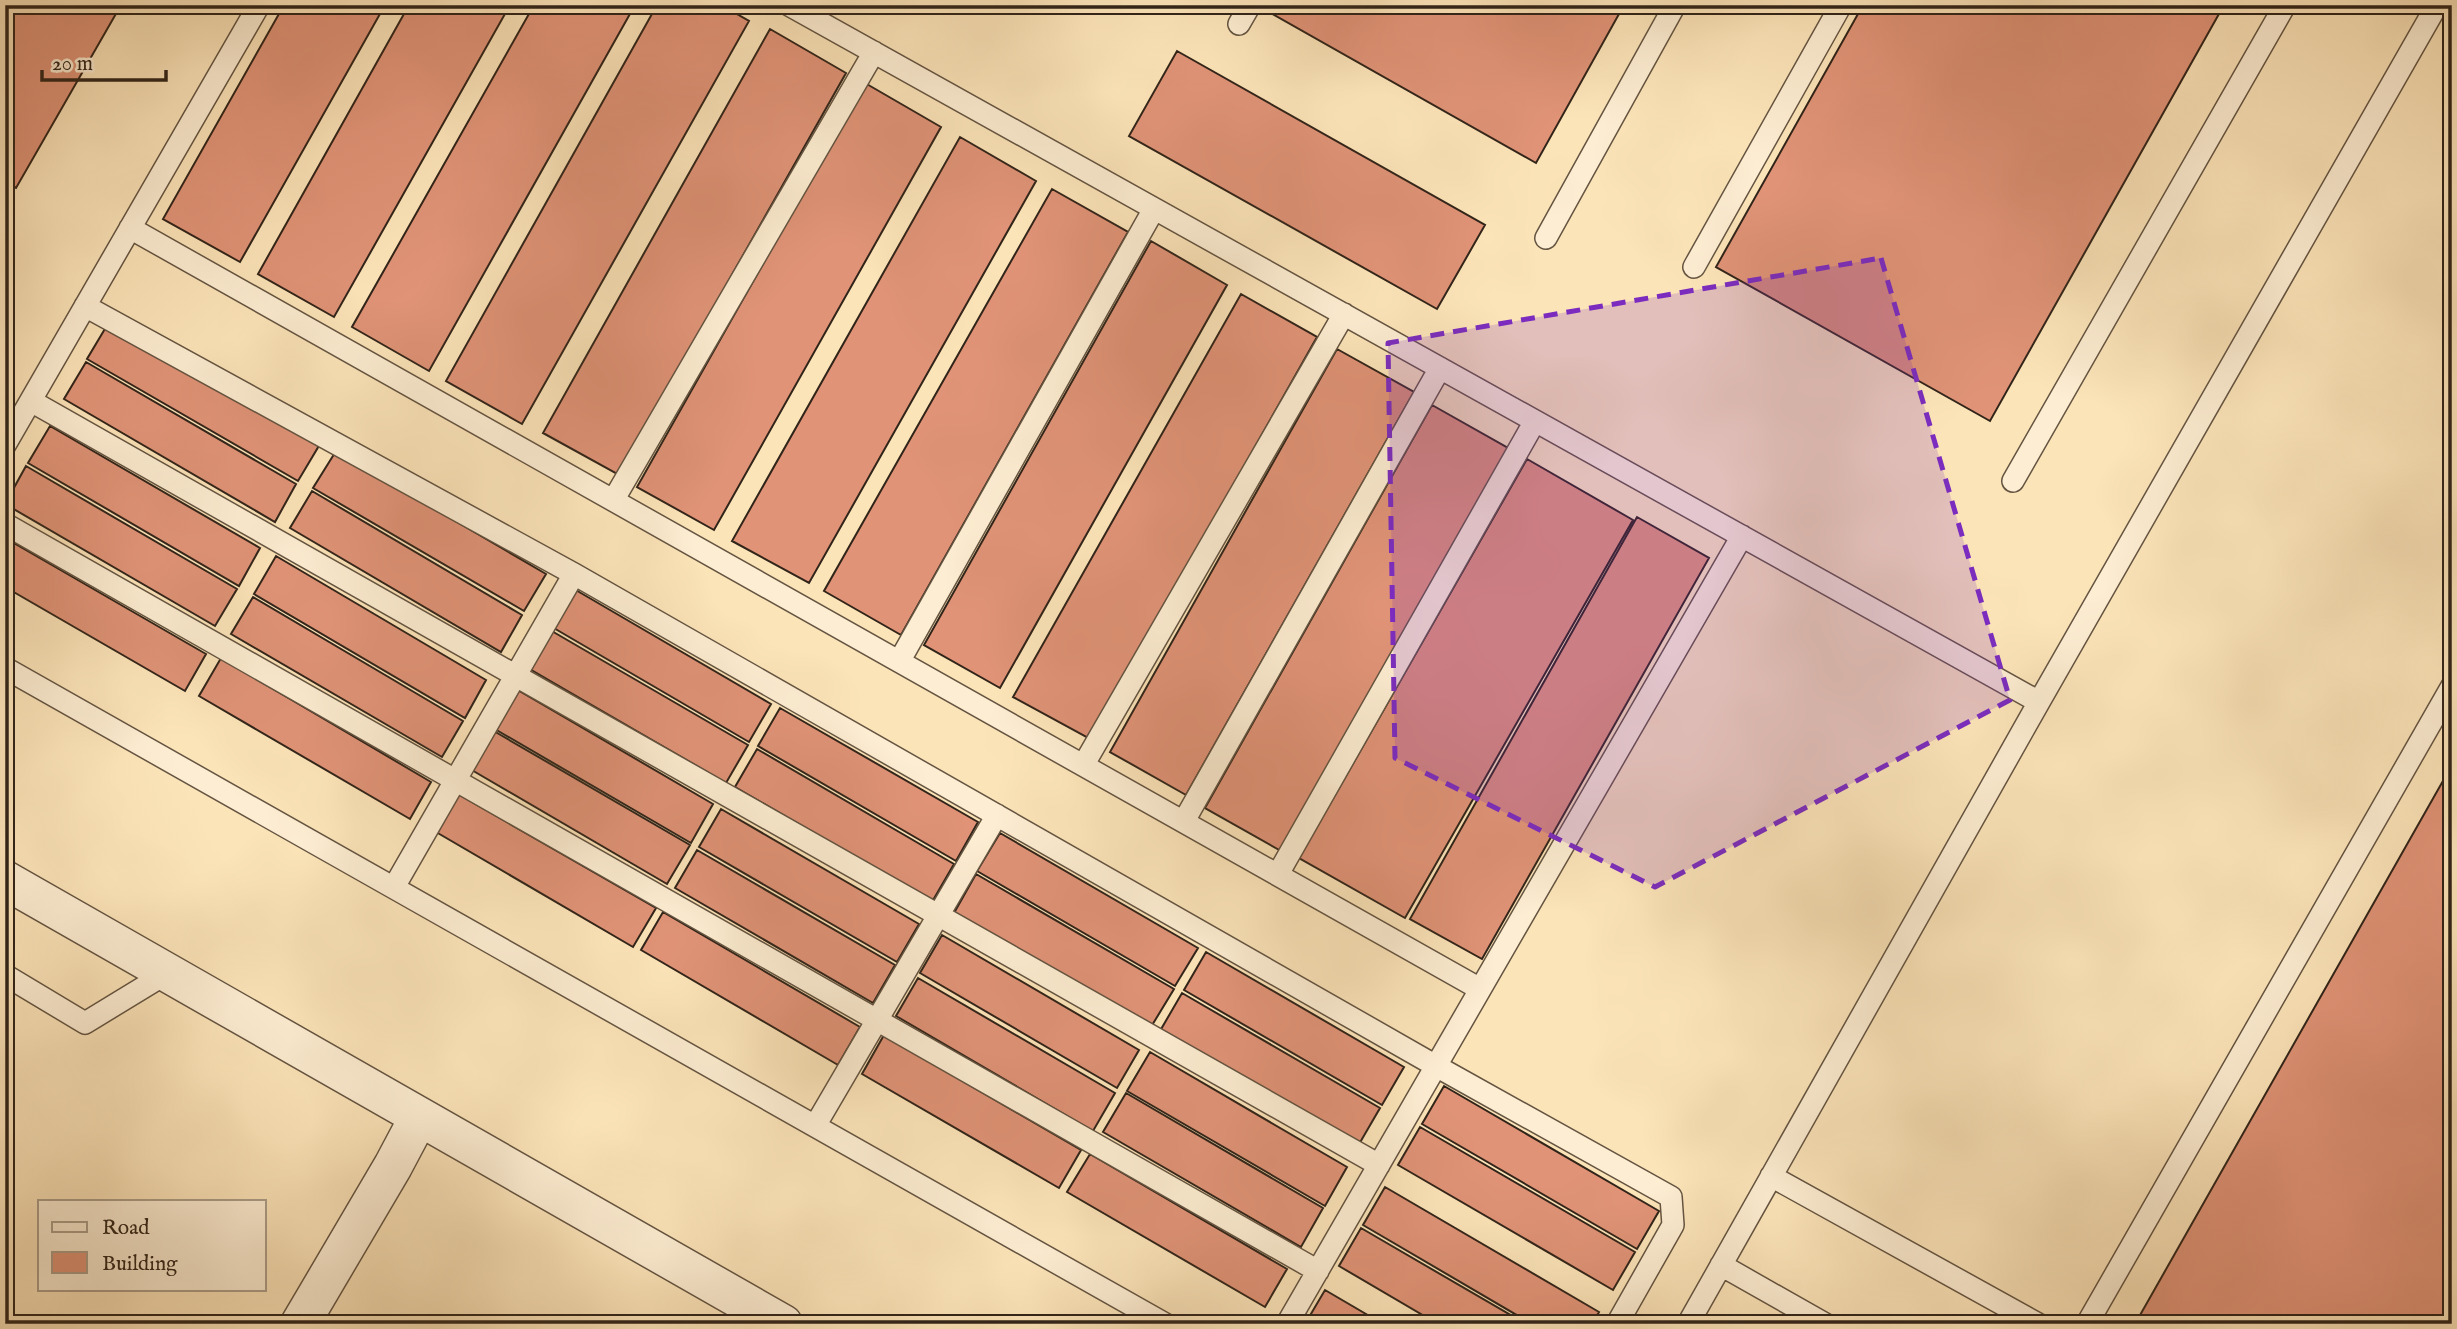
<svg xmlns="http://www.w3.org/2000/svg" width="2457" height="1329" viewBox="0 0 2457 1329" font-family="'IM FELL English',serif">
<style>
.building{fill:#e09377;stroke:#312419;stroke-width:2}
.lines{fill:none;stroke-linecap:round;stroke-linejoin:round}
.service-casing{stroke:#645441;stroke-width:24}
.minor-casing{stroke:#645441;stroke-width:41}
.service{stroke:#fdedd2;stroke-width:21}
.minor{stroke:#fdedd2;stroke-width:38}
.marked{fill:#7b2cbf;fill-opacity:0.2;stroke:#7b2cbf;stroke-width:5;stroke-dasharray:14 9;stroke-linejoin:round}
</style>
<rect width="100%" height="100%" fill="#fce4b9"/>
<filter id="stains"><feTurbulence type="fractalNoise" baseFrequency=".00286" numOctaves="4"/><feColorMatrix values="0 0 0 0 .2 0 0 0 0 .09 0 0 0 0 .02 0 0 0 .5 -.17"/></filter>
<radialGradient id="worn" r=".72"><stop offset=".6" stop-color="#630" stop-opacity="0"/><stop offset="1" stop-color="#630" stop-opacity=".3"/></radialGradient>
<path class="building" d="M 5,5 L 121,5 L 16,188 L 5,182 Z
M 284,5 L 385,5 L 240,262 L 163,219 Z
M 409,5 L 510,5 L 334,317 L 258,274 Z
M 534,5 L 635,5 L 429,371 L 352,327 Z
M 657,5 L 721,5 L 749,21 L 522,424 L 446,381 Z
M 1263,5 L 1624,5 L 1536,163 L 1262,8 Z
M 1863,5 L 2224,5 L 1990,421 L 1716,267 Z
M 770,29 L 846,73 L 619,475 L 543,433 Z
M 1177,51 L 1485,225 L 1437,309 L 1129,136 Z
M 865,83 L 941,127 L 714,530 L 637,487 Z
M 960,137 L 1036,181 L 809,583 L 732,541 Z
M 1052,189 L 1128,232 L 901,635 L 824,591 Z
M 1151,241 L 1227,285 L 1000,688 L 924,645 Z
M 1241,294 L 1317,337 L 1090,739 L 1013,697 Z
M 109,322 L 320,444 L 298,481 L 87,359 Z
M 1337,349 L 1414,392 L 1186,795 L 1110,752 Z
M 86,362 L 296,484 L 275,522 L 64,399 Z
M 1432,405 L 1508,448 L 1281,851 L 1205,808 Z
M 50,426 L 260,548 L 239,586 L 28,463 Z
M 336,451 L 546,574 L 524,611 L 313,488 Z
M 1527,459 L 1633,520 L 1405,918 L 1299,858 Z
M 26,466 L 237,589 L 215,626 L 5,504 Z
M 312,491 L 522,615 L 501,652 L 290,528 Z
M 1637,517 L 1709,558 L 1482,959 L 1410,919 Z
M 5,538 L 206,654 L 185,691 L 5,587 Z
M 276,556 L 486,680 L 465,718 L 254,594 Z
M 574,589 L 771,704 L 749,742 L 552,627 Z
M 253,597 L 463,721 L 442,757 L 231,634 Z
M 550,630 L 748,745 L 726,783 L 528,668 Z
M 221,658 L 431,782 L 410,819 L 199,696 Z
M 516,689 L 713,804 L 691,843 L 493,728 Z
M 780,708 L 978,822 L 956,861 L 758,746 Z
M 492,730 L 690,845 L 667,884 L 470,769 Z
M 757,749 L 954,864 L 932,902 L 735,787 Z
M 2452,765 L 2452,1324 L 2135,1324 Z
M 458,794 L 656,908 L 633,947 L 436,832 Z
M 721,809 L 919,924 L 897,962 L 699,847 Z
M 1000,833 L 1198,948 L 1175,986 L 977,871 Z
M 697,850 L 895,965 L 873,1003 L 675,888 Z
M 976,874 L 1174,989 L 1151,1027 L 954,913 Z
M 663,912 L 860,1027 L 838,1065 L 641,950 Z
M 942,935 L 1139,1050 L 1117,1088 L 920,973 Z
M 1206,952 L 1404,1067 L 1382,1105 L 1184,990 Z
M 918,978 L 1115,1093 L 1093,1131 L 896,1016 Z
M 1182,993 L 1380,1108 L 1358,1146 L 1160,1031 Z
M 884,1035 L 1081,1150 L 1059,1188 L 862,1074 Z
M 1150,1052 L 1347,1167 L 1325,1206 L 1127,1091 Z
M 1444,1086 L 1659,1211 L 1637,1249 L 1422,1124 Z
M 1126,1093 L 1323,1208 L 1301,1247 L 1103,1132 Z
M 1420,1127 L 1635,1252 L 1613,1290 L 1398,1165 Z
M 1090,1154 L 1287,1269 L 1265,1307 L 1067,1192 Z
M 1385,1187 L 1599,1312 L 1592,1324 L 1532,1324 L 1363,1225 Z
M 1361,1228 L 1526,1324 L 1438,1324 L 1339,1266 Z
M 1325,1290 L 1383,1324 L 1305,1324 Z"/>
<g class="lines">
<defs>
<path id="service" d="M 789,5 L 2039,702
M 1239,24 L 1250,5
M 130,228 L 1480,989
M 1546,238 L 1675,5
M 1694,267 L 1841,5
M 85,306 L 574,574 L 1436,1066 L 1671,1197 L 1673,1225 L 1617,1324
M 31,401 L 1379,1165
M 5,445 L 259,5
M 2013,481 L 2285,5
M 614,499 L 874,52
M 5,524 L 1318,1271
M 900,660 L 1154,209
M 5,668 L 1165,1324
M 1084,764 L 1344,314
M 1184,821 L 1440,368
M 1278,874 L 1535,421
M 394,887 L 574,574
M 5,975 L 85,1023 L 167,973
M 815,1126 L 997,815
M 1771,1176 L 2038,1324
M 1721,1265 L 1825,1324
M 1287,1324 L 1742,536
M 1688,1324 L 2039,702 L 2437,5
M 2087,1324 L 2452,686"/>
<path id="minor" d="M 5,880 L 783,1324
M 300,1324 L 393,1166 L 419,1117"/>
</defs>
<use href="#service" class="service-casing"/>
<use href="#minor" class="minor-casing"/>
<use href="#service" class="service"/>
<use href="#minor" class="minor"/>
</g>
<path class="marked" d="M 1881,258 L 2010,700 L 1655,887 L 1395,758 L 1388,343 Z"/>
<rect width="2457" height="1329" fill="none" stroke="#fce4b9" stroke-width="28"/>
<rect x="7" y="7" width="2443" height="1315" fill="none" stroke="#312419" stroke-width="3.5"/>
<rect x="14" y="14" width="2429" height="1301" fill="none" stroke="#312419" stroke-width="2"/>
<rect x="38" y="1200" width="228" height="91" fill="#fdedd2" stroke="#ab9d88" stroke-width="2"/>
<rect x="52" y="1222" width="35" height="10" fill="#fdedd2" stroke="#ab9d88" stroke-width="2"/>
<text x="102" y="1234" font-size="21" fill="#312419">Road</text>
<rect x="52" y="1252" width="35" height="21" fill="#e09377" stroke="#ab9d88" stroke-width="2"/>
<text x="102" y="1270" font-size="21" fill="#312419">Building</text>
<path d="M42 70v10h124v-10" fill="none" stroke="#312419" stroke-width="3.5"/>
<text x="52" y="70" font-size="21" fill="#312419" stroke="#fdedd2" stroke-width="5" paint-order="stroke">20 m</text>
<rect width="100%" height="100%" filter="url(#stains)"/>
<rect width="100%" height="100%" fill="url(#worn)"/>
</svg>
